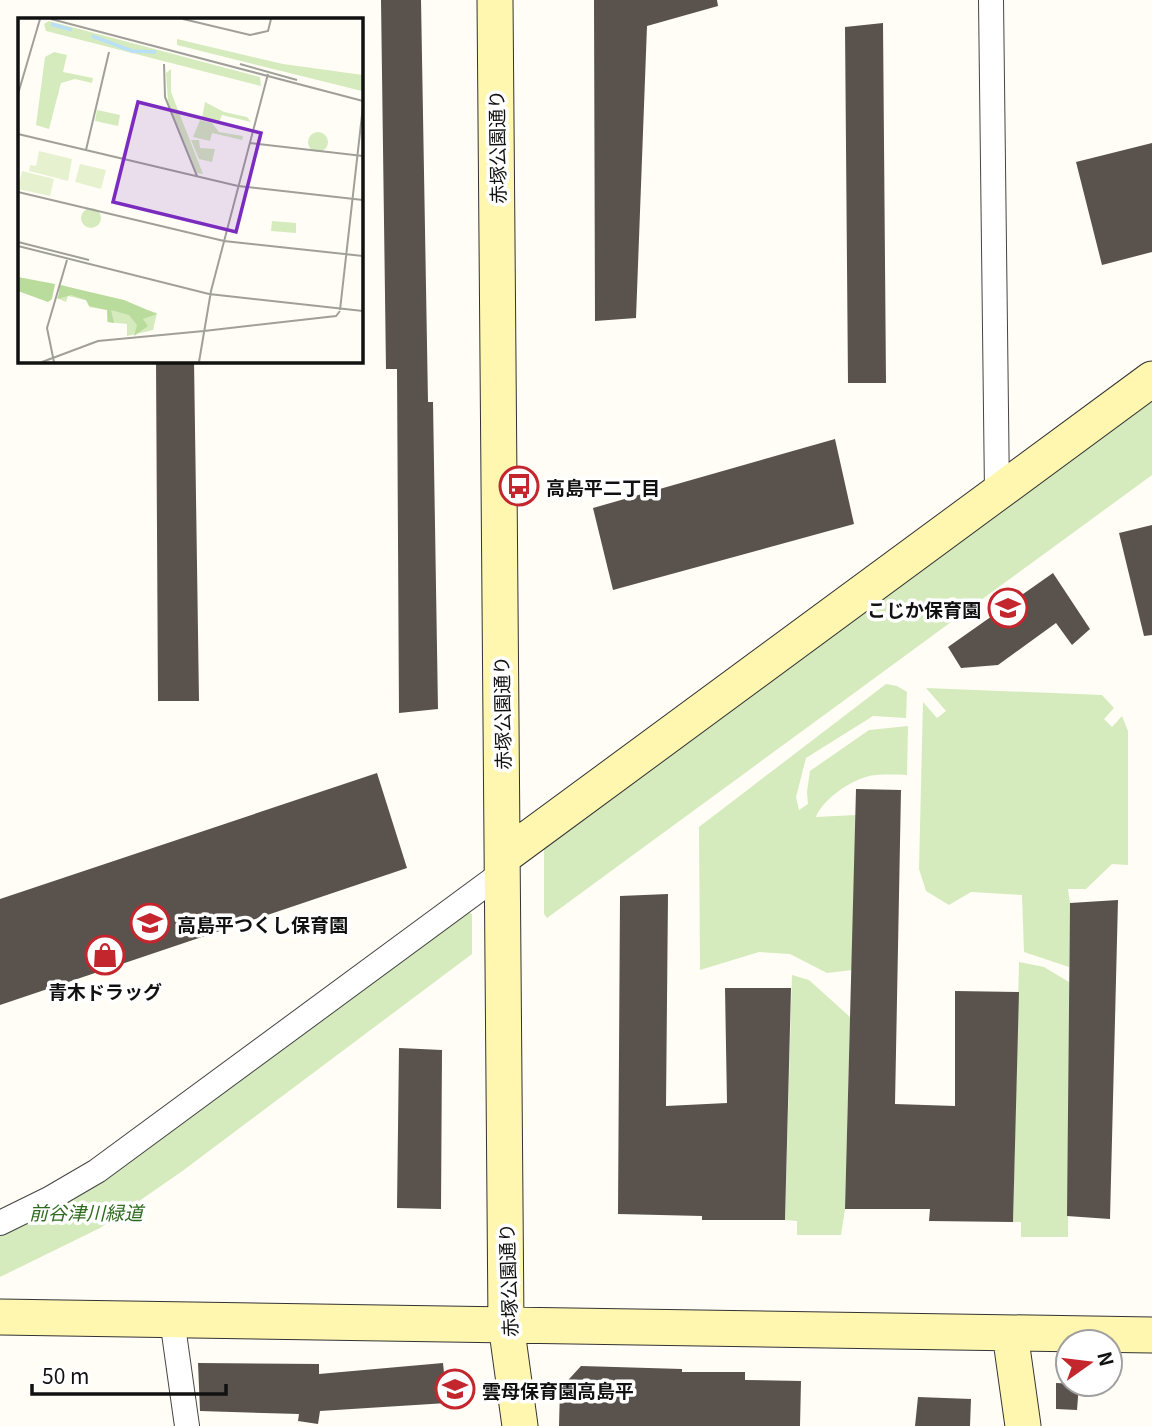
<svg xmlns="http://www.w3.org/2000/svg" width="1152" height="1426" viewBox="0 0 1152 1426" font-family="Georgia,'Noto Sans JP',serif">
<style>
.green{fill:#d5ebbd}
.building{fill:#5a524d}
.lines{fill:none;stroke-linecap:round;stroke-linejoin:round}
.street-casing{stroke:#444;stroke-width:26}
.secondary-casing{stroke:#333;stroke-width:37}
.street{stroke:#fff;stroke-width:24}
.secondary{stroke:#fff6b0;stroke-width:35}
.labels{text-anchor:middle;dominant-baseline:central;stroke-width:7;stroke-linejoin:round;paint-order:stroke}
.street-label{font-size:19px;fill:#111;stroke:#fff}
.poi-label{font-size:19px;font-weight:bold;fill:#111;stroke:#fff;text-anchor:start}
.park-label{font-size:19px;font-style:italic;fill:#2f6b1f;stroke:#fff}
.inset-river{fill:none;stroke:#b9e0f7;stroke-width:3.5}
.inset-road{fill:none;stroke:#a09f9a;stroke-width:2}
.view{fill:#7b2cbf;fill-opacity:0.15;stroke:#7b2cbf;stroke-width:3.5}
.inset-edge{fill:none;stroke:#111;stroke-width:3.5}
</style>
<rect width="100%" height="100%" fill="#fffdf5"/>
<path class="green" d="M 1152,393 L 1152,475 L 547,918 L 544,914 L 544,843 Z
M 886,684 L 897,686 L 907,692 L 906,718 L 873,716 L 806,758 L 796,797 L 799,810 L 808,804 L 807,792 L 810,771 L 869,730 L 908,726 L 907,775 C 894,775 875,773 863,778 C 847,783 822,801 816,817 L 856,815 L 852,970 L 827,973 L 790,954 L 759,952 L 700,970 L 699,827 Z
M 926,688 L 1102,695 L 1114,708 L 1104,719 L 1112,727 L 1122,716 L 1128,731 L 1128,865 L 1112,864 L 1086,889 L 1068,889 L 1070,903 L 1069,967 L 1024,952 L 1022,895 L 971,892 L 949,905 L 926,891 L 919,869 L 923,702 L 937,718 L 946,711 Z
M 465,911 L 472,914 L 472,954 L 181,1172 L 100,1228 L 0,1277 L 0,1231 Z
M 1019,962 L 1044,967 L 1069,982 L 1068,1237 L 1021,1237 L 1021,1222 L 1013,1222 Z
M 792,975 L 809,980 L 850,1017 L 845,1209 L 841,1235 L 797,1235 L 797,1221 L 785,1220 Z"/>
<path class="building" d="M 381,0 L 421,0 L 428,402 L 433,402 L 438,709 L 399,713 L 397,369 L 386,369 Z
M 594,0 L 717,0 L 718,6 L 647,26 L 636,318 L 595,321 Z
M 883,23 L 886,383 L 848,383 L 845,27 Z
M 1152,143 L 1152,252 L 1102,265 L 1076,162 Z
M 156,360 L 194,360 L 199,701 L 158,701 Z
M 835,439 L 854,524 L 613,590 L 593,508 Z
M 1152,525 L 1152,635 L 1144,636 L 1119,533 Z
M 1053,573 L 1090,629 L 1072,645 L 1056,623 L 998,665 L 961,668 L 948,647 Z
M 377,773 L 407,868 L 0,1005 L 0,899 Z
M 856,789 L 901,790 L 895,1104 L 955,1106 L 955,991 L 1019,992 L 1013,1222 L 929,1221 L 930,1209 L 845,1209 Z
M 668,894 L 666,1106 L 727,1103 L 725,988 L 791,988 L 785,1220 L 702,1220 L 702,1216 L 618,1214 L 620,896 Z
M 1118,900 L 1110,1219 L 1067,1216 L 1070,903 Z
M 399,1048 L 442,1050 L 441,1209 L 397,1208 Z
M 198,1363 L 319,1364 L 319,1374 L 443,1363 L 447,1403 L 320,1411 L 318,1424 L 298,1421 L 299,1414 L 200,1411 Z
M 581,1366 L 682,1369 L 682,1372 L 745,1372 L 745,1380 L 801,1381 L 800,1426 L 559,1426 L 560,1389 Z
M 1056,1383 L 1079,1384 L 1077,1410 L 1056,1409 Z
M 918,1397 L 971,1399 L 970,1426 L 915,1426 Z"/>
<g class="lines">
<defs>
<path id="street" d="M 991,0 L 997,493
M 0,1223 L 49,1199 L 97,1171 L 503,872
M 172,1319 L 187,1426"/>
<path id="secondary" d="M 495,0 L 506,1324 L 520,1426
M 503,857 L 1152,379
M 0,1317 L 1152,1335
M 1010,1333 L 1023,1426"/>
</defs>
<use href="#street" class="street-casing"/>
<use href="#secondary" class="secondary-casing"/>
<use href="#street" class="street"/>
<use href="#secondary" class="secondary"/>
</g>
<defs>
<symbol id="bus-ring" viewBox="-11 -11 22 22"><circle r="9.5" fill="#fff" stroke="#c4262e" stroke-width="1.5"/><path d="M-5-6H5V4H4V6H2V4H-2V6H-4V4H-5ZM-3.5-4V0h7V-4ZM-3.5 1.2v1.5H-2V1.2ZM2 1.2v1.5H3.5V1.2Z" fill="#c4262e"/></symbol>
<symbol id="school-ring" viewBox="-11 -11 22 22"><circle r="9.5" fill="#fff" stroke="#c4262e" stroke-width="1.5"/><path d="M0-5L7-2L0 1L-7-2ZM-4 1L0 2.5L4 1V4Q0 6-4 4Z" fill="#c4262e"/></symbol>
<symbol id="shop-ring" viewBox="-11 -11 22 22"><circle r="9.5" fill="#fff" stroke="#c4262e" stroke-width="1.5"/><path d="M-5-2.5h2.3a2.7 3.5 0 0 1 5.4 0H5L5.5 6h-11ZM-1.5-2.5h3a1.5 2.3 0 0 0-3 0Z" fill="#c4262e"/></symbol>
</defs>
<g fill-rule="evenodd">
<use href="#bus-ring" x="497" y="464" width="44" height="44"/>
<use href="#school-ring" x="986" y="586" width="44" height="44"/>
<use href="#school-ring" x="128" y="901" width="44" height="44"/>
<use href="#shop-ring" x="83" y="933" width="44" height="44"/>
<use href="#school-ring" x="433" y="1367" width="44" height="44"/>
</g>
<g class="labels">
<g class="street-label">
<text transform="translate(496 147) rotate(-91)">赤塚公園通り</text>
<text transform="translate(501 713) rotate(-91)">赤塚公園通り</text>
<text transform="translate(507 1280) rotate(-92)">赤塚公園通り</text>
</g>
<g class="poi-label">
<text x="546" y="486">高島平二丁目</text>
<text x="981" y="608" text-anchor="end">こじか保育園</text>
<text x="177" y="923">高島平つくし保育園</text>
<text x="105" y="990" text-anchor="middle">青木ドラッグ</text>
<text x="482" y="1389">雲母保育園高島平</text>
</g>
<g class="park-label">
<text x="86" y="1211">前谷津川緑道</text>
</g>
</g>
<g transform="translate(18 18)">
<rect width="345" height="345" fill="#fffdf5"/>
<path d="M 31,3 L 242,59 L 243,68 L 28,13 L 26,6 ZM 159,21 L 265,46 L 345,57 L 344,73 L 159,27 ZM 36,34 L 49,37 L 45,54 L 75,60 L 74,65 L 57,61 L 43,65 L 31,111 L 18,107 L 27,39 ZM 153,51 L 153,74 L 185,156 L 179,155 L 150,84 L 148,55 ZM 187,84 L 206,94 L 229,99 L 233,104 L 204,97 L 201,104 L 184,100 ZM 79,92 L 102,97 L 100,108 L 77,103 ZM 182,102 L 194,105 L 201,114 L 225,118 L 224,122 L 194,115 L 192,123 L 175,119 ZM290 124a10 10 0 1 1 20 0a10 10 0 1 1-20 0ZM 173,122 L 181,122 L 182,130 L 197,131 L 194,144 L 181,141 ZM63 200a10 10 0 1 1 20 0a10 10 0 1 1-20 0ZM 254,203 L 278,205 L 278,215 L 253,213 ZM 44,267 L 139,295 L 135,312 L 109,318 L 109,306 L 89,304 L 89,292 L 71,289 L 71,283 L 50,278 L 48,284 L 39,280 Z" fill="#d5ebbd"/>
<path d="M 0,259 L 37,266 L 34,281 L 30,284 L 0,273 ZM 42,267 L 106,282 L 139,296 L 125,301 L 130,308 L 116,318 L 119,307 L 111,297 L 93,292 L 96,305 L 90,304 L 89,292 L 71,288 L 68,282 L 53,277 L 40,281 Z" fill="#b9dc9c"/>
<path d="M 21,133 L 54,141 L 50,163 L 11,153 L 12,147 L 18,148 ZM 62,146 L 88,152 L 83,171 L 57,164 ZM 4,153 L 36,161 L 32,178 L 0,171 Z" fill="#e6f2cf"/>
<path class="inset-river" d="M 33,6 L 54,12M 74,18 L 114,33 L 138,34"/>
<path class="inset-road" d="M 33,1 L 345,83M 165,1 L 232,17 L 250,13 L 253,1M 146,46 L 147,79 L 179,158M 222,46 L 279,62M 0,76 L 22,1M 0,116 L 220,168 L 345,182M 232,125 L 345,138M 68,132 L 91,34M 0,174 L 206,223 L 345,238M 0,224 L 71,242M 0,228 L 191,276 L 345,293M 322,292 L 345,88M 186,313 L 318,298 L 322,293M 24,344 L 80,323 L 186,313M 36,344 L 29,310 L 49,242M 181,344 L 193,273 L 250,56"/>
<path class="view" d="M 120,84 L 243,115 L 218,214 L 95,184 Z"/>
<rect width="345" height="345" class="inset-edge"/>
</g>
<g transform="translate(1089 1363) rotate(76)"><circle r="33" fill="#ffffff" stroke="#a0a0a0" stroke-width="2"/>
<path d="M0-5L12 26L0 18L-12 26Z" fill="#c4262e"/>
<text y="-10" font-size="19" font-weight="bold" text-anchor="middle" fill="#111111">N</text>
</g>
<path d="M32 1384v10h194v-10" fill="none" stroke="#111111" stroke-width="3.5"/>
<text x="42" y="1384" font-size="21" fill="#111111" stroke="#ffffff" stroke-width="5" paint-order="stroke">50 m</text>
</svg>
